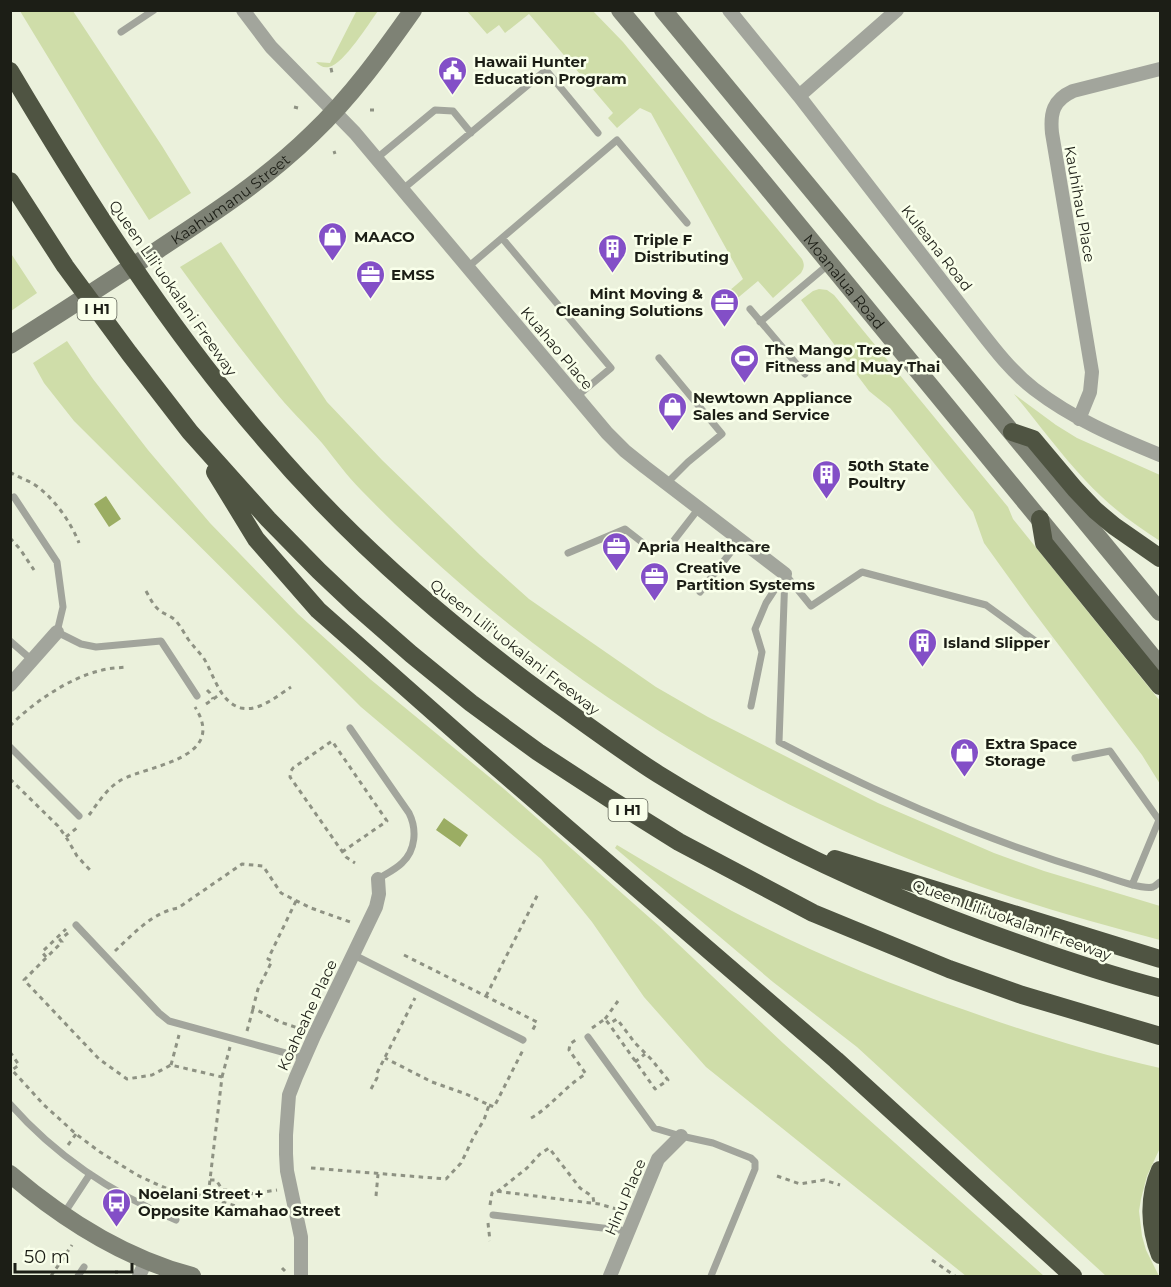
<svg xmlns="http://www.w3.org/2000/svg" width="1171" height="1287" viewBox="0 0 1171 1287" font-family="Montserrat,sans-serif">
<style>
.green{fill:#cfdda9}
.water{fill:#9bad63}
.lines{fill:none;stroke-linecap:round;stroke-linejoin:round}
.path{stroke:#8e9283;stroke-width:3;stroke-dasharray:4.5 4.5;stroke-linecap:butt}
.lane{stroke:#a2a59c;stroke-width:7}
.street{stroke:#a2a59c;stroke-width:14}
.secondary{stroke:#7e8275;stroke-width:18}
.highway{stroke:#4f5442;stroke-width:18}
.labels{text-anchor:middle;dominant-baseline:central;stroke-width:5;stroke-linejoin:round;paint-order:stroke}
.shield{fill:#f9ffea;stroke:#5e6256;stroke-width:1.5}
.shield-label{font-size:14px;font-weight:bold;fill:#1c1e16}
.poi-label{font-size:15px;font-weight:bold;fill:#1c1e16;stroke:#f9ffea;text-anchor:start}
.street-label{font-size:15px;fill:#1c1e16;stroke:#f9ffea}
</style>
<rect width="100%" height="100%" fill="#ebf1dc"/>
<path class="green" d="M 357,10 L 378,11 C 369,23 344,64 329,67 C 323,68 320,66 316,62 L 330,63 Z
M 20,11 L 73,11 L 162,146 L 191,193 L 149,220 L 102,146 Z
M 467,11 L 593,11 L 623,42 L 802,259 C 805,265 804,268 801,273 L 773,298 L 758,281 L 722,311 L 715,303 L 743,279 L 651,113 L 640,108 L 617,128 L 608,118 L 613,113 L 529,14 L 505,33 L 499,25 L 487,34 Z
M 221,242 L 327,402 L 382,460 L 480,555 L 529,599 L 656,687 L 708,717 L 878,803 L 994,853 L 1044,871 L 1160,906 L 1160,940 C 1099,924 1038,907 979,886 C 746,803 533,667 361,490 C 347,476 335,459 322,443 C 306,425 288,408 273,389 C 240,349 210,308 180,267 Z
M 10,252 L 37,293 L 11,311 L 10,311 Z
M 819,289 L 827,290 L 834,295 L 1008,507 L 1013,519 L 1160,701 L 1160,784 L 1142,755 L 1030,607 L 984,543 L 973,512 L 890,408 L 869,391 L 801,300 L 813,291 Z
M 67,341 L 93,379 L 148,450 L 210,523 L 298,614 L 370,679 L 504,789 L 659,926 L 783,1043 L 1044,1276 L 966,1276 L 706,1067 L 644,997 L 592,922 L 541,859 L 361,707 L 74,421 L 44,383 L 33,363 Z
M 1014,394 L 1056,425 L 1077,438 L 1160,475 L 1160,541 C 1133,524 1107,504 1085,480 C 1060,453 1038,423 1014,394 Z
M 617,845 C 655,868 693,890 732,911 C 806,950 885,983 965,1010 C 1029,1033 1094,1053 1160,1068 L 1160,1148 L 1147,1176 L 1141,1199 L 1139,1211 L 1142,1236 L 1146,1250 L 1159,1276 L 1106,1276 L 857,1047 L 773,982 L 615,848 Z"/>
<path class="water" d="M 106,496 L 121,519 L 109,527 L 94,504 Z
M 444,818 L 468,835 L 460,847 L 436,830 Z"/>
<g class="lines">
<path class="path" d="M 331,68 L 332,73
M 294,107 L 298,108
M 370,110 L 374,110
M 334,151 L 335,154
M 10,472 C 17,477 25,479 32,483 C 52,495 71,522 79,543
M 10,538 L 20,549 L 34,570
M 146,591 C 150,598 153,605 159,610 C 164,614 171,616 175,620 C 180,625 184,633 188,639 C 193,646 198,651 203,657 C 214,674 219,702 241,708 C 259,712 277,696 291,687
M 207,690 L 210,693 L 213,699
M 206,704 L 222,693
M 10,726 C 31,704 69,678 99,671 C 108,668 118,668 127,667
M 10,779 L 58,826 L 66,837 L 77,856 L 90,870
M 89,815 C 98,803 107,788 121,780 C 149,765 228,759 195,707
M 66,837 L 79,826
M 342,852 L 387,821 L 332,741 L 293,768 L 291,771 L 290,777 L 346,857 L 355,863
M 296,901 L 268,959 L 272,961 L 258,989 L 253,1008 L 280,1022 L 301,1029
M 68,933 L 60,940 L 62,942 L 24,980 L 99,1059 L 127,1079 L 152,1075 L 171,1065 L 222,1077 L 208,1197
M 115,951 C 133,934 153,912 178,908 L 242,864 L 263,866 L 281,893 L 311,908 L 353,923
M 404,955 L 537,1022 L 531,1033
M 46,957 L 42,952 L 66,929
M 486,996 L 538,894
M 605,1019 L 618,1001
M 592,1028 L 605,1019 L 609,1024 L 655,1089 L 668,1080 L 651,1059 L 635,1043 L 617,1019 L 609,1024
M 247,1031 L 253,1009
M 10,1052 L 19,1065 L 12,1070 L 44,1105 L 76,1134 L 100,1152 L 137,1175 L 154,1183 L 184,1196 L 200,1195 L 271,1217 L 282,1215
M 635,1062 L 645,1054
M 171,1065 L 179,1035
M 222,1077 L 230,1047
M 371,1089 L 377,1078 L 376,1075 L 415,998
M 489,1105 L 494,1107 L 523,1050
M 531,1118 C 551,1107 565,1086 586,1074 L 569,1050 L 570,1044 L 577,1039
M 68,1145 L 76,1134
M 311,1168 L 446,1179 L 461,1163 L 465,1155 L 474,1136 L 484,1120 L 489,1105 L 466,1094 L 432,1082 L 385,1058
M 777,1176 L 800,1184 L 824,1180 L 840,1185
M 210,1180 L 216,1180 L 222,1189 L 243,1195 L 277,1190
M 497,1192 L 527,1168 L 540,1154 L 549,1148 L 580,1188 L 593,1197 L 594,1203
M 376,1196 L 378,1174
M 490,1205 L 492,1193 L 495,1191 L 599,1204 L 620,1210
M 488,1223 L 490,1241
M 932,1260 L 955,1276
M 282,1268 L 285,1271
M 115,1272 L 118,1272
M 51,1276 L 72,1245"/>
<path class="lane" d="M 121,32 L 154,10
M 377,158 L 435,110 L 453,111 L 471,133
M 403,189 L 546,70 L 598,133
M 502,238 L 611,368 L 576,397
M 468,267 L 617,140 L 687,223
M 750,309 L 805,374
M 760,322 L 829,264
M 659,358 L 722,434 L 688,462 L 666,484
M 14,497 L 57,562 L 63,607 L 57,632 L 81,644 L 96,647 L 161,641 L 197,696
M 568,553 L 625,529 L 652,550 L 668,548 L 699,508
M 785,574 L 779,742 C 880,795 985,840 1095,873 C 1108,877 1141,890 1153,887 C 1156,886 1158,883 1160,882
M 785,574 L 811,606 L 862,572 L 986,605 L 1041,645
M 700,592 L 740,540
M 10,641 L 33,661
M 751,706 L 762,652 L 755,629 L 766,603 L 783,577
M 350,728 L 409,813 C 417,829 416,850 402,863 C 396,869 386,874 378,879
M 10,747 L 79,816
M 1075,758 L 1110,751 L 1159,820
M 1132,885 L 1159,820 L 1160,822
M 76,925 L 159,1013 L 169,1021 L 304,1058
M 354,955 L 523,1040
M 588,1037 L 654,1128 L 681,1136 L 713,1143 L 751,1158 L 755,1162 L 755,1169 L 711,1276
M 10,1104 C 56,1156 113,1194 176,1220
M 63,1215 L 90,1174
M 493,1215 L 628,1231
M 78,1276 L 84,1267"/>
<path class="street" d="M 243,10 L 271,47 L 355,133 L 607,433 L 625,451 L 645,467 L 785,574
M 729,10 L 799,96 L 978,328 C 995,350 1012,372 1034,389 C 1073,419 1116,437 1160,455
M 799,96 L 897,10
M 1079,419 L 1090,392 L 1092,372 L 1052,133 C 1050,113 1053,100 1073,91 L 1160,69
M 10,685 L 57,632
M 139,1276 L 146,1261
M 301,1276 L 301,1237 L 287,1171 L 286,1154 L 286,1135 L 289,1095 L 296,1077 L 314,1036 L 376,907 L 379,894 L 378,879
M 610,1276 L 658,1159 L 681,1136"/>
<g class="secondary">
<path id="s1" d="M 620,10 L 763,182 L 1160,666"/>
<path d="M 663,10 L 1160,612"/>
<path id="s2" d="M 10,345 C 59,314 107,283 156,251 C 211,215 265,180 312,134 C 351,97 382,54 413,10"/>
<path d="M 10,1174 C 64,1220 124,1258 192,1276"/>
</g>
<path class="highway" d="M 10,71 C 86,199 167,327 265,440 C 349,539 447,624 552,700 C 587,725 622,751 658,774 C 772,845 896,901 1023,945 C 1068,961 1114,976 1160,988
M 10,181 L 65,266 L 129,353 L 190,432 L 268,519 L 319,571 L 355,605 L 411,654 L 471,703 L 538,752 L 610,799 L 679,842 L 813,913 L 949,969 L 1022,995 L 1160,1036
M 1012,432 L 1033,439 L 1075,489 L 1095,510 L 1114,526 L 1160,558
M 215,472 L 256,539 L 318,610 L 465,740 L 836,1060 L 1073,1276
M 1040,519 L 1044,543 L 1160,686
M 835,859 L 1160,959
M 1160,1170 C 1148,1197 1149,1227 1160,1255"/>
</g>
<defs>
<symbol id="civic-pin" viewBox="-11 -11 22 30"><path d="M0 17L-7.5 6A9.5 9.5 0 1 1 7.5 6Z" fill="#834fc7" stroke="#f9ffea"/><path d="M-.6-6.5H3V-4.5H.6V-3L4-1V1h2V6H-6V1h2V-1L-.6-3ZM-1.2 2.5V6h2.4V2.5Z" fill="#fff"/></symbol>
<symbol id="shop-pin" viewBox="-11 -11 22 30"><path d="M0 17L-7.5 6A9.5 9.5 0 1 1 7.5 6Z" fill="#834fc7" stroke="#f9ffea"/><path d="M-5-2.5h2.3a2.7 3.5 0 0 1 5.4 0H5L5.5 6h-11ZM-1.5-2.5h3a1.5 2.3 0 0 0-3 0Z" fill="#fff"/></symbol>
<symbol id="building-pin" viewBox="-11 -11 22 30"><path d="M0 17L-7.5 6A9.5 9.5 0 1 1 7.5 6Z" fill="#834fc7" stroke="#f9ffea"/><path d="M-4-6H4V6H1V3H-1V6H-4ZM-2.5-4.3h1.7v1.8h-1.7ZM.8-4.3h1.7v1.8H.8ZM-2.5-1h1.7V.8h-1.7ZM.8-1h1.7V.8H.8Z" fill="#fff"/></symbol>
<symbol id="office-pin" viewBox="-11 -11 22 30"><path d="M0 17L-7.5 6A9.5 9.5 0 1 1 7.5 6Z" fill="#834fc7" stroke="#f9ffea"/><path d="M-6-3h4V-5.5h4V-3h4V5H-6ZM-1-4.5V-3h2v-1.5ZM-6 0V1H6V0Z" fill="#fff"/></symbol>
<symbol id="stadium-pin" viewBox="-11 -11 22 30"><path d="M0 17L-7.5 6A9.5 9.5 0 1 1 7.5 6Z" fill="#834fc7" stroke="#f9ffea"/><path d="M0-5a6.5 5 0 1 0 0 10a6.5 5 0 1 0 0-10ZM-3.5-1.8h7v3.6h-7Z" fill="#fff"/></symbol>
<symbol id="bus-pin" viewBox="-11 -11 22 30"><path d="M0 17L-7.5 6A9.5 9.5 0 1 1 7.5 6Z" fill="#834fc7" stroke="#f9ffea"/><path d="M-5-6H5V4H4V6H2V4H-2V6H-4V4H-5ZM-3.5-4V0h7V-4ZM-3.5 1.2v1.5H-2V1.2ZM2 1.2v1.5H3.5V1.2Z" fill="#fff"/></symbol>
</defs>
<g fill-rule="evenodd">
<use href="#civic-pin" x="436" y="54" width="33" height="45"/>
<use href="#shop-pin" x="316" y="220" width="33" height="45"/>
<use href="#building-pin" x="596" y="232" width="33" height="45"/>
<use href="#office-pin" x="354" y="258" width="33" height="45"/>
<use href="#office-pin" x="708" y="286" width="33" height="45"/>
<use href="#stadium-pin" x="728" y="342" width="33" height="45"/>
<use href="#shop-pin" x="656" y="390" width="33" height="45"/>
<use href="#building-pin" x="810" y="458" width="33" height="45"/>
<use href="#office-pin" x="600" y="530" width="33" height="45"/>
<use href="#office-pin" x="638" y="560" width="33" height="45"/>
<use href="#building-pin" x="906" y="626" width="33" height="45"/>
<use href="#shop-pin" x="948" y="736" width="33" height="45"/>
<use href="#bus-pin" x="100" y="1186" width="33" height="45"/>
</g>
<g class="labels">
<g class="shield">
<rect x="77.5" y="298" width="39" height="22" rx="4.5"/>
<rect x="608.5" y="799" width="39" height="22" rx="4.5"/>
</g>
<g class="shield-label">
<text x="97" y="309">I H1</text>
<text x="628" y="810">I H1</text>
</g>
<g class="poi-label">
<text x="474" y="61">Hawaii Hunter<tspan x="474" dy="17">Education Program</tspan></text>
<text x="354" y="236">MAACO</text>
<text x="634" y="239">Triple F<tspan x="634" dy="17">Distributing</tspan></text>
<text x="391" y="274">EMSS</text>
<text x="703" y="293" text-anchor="end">Mint Moving &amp;<tspan x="703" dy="17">Cleaning Solutions</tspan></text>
<text x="765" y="349">The Mango Tree<tspan x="765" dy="17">Fitness and Muay Thai</tspan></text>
<text x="693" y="397">Newtown Appliance<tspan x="693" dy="17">Sales and Service</tspan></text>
<text x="848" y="465">50th State<tspan x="848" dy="17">Poultry</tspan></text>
<text x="638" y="546">Apria Healthcare</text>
<text x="676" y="567">Creative<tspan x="676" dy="17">Partition Systems</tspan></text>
<text x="943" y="642">Island Slipper</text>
<text x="985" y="743">Extra Space<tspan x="985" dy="17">Storage</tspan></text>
<text x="138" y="1193">Noelani Street +<tspan x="138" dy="17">Opposite Kamahao Street</tspan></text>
</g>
<g class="street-label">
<text stroke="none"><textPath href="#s2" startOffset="264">Kaahumanu Street</textPath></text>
<text transform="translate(1080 204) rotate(80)">Kauhihau Place</text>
<text transform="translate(937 248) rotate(52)">Kuleana Road</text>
<text stroke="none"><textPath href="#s1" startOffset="352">Moanalua Road</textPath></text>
<text transform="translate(173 288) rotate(55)">Queen Liliʻuokalani Freeway</text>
<text transform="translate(557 348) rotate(50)">Kuahao Place</text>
<text transform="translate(515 647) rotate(38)">Queen Liliʻuokalani Freeway</text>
<text transform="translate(1012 920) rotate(20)">Queen Liliʻuokalani Freeway</text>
<text transform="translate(307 1015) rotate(-65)">Koaheahe Place</text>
<text transform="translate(625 1197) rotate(-67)">Hinu Place</text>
</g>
</g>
<rect width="1171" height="1287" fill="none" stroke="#1c1e16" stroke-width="24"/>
<path d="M15 1263v9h117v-9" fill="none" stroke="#1c1e16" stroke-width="3"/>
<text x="24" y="1263" font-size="18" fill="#1c1e16" stroke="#f9ffea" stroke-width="4.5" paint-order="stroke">50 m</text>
</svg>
